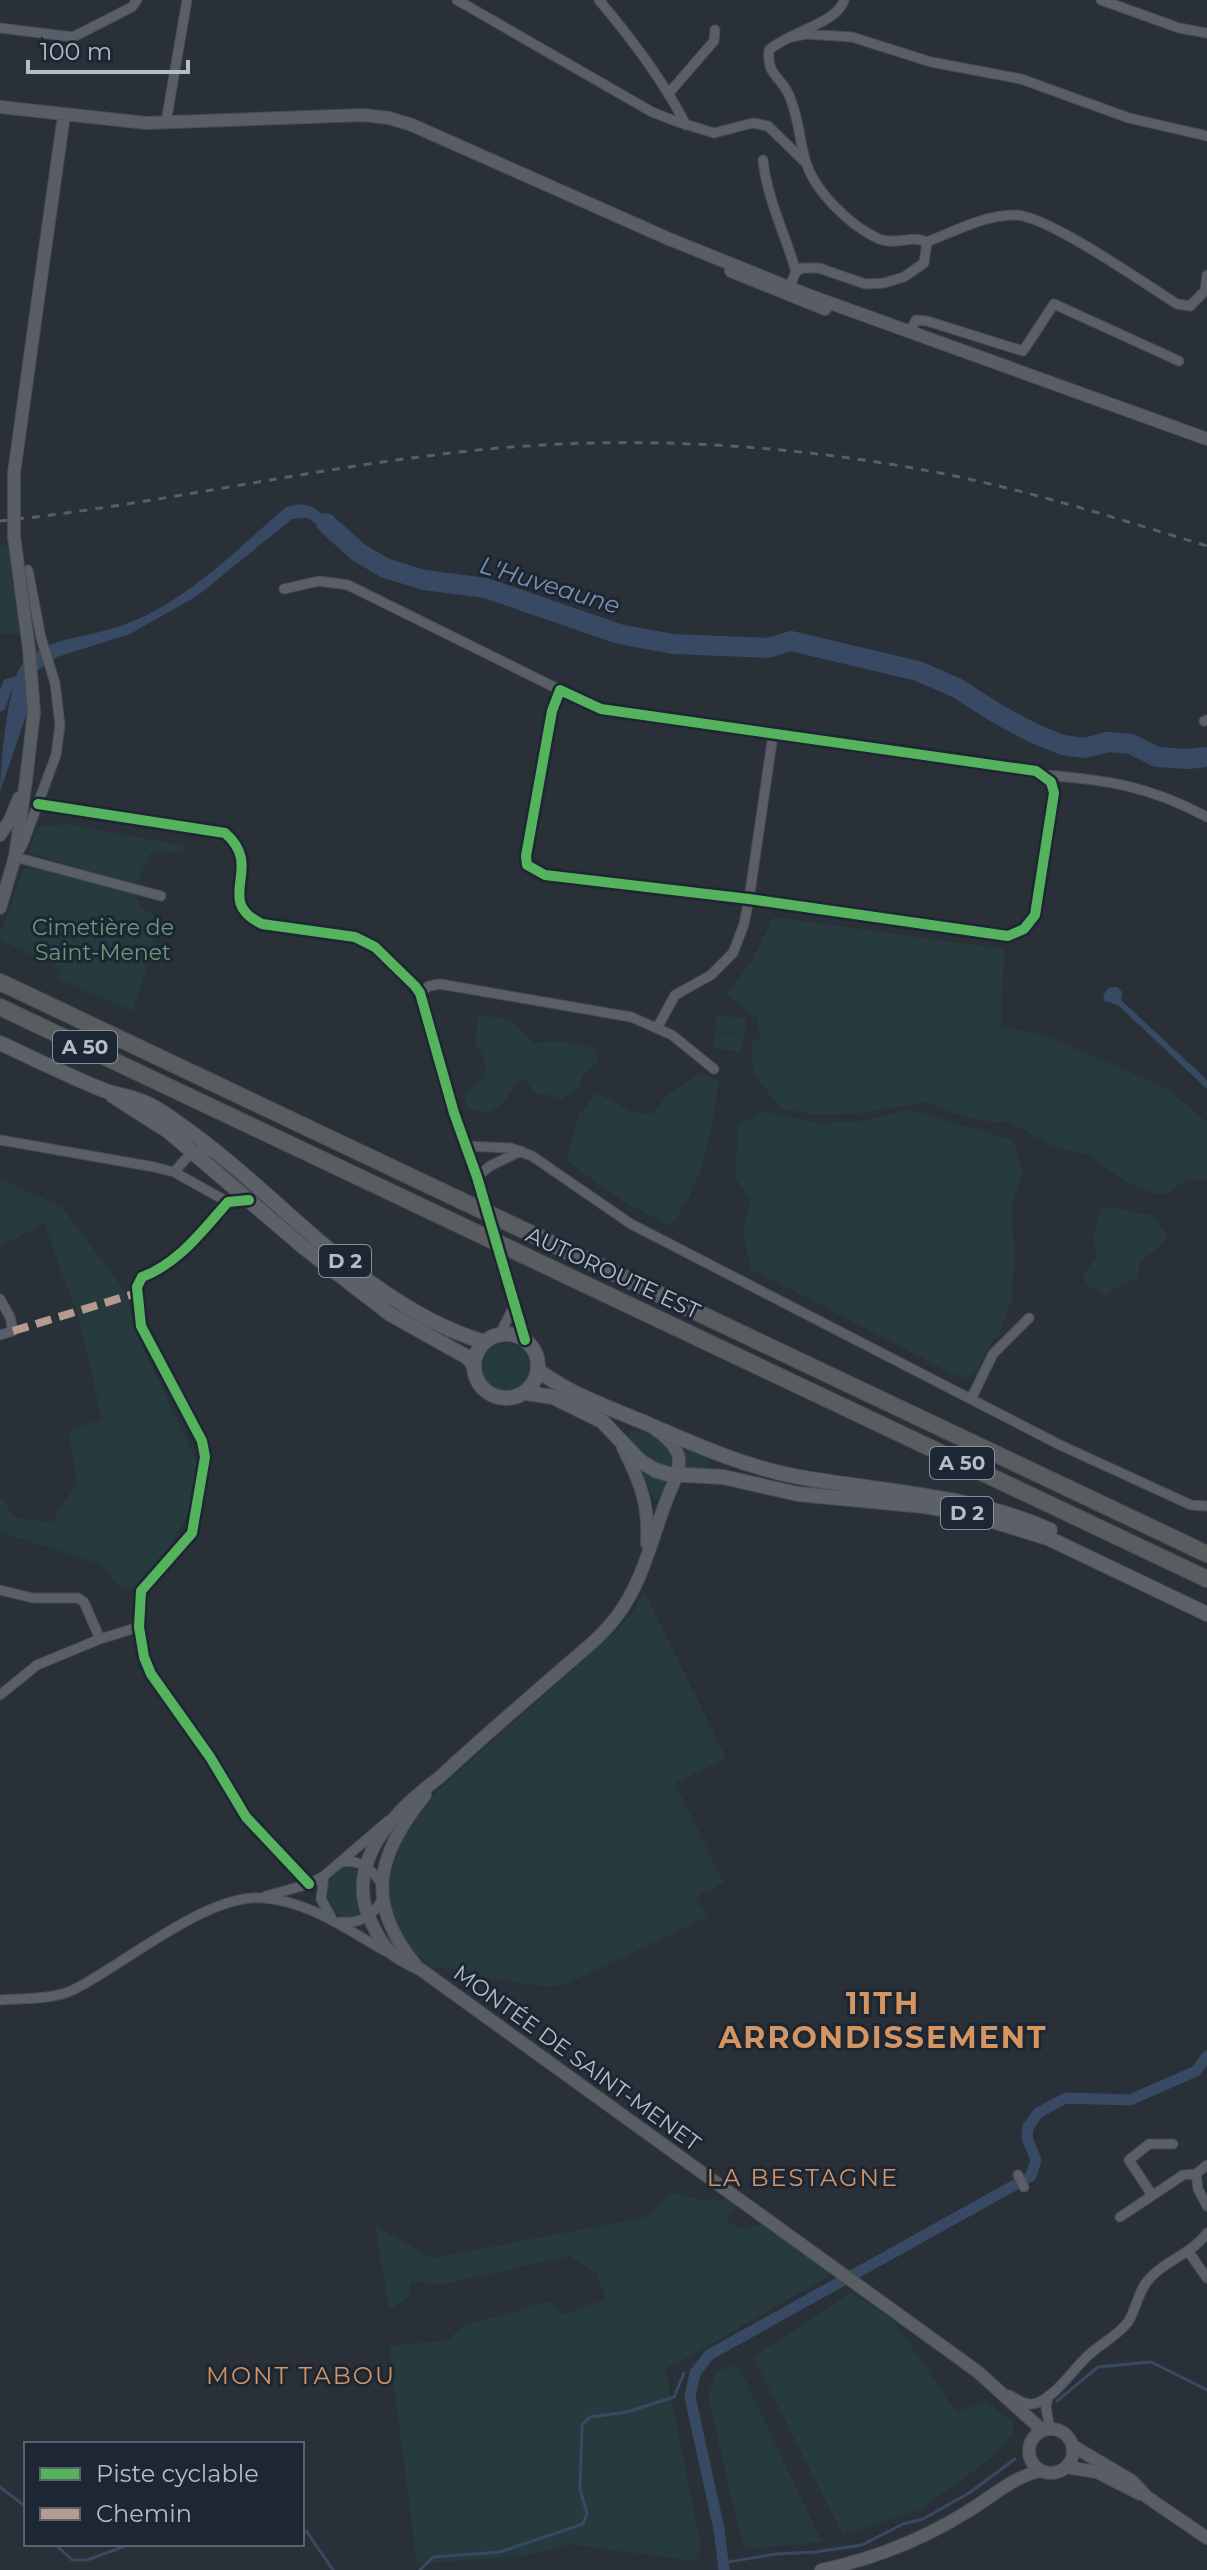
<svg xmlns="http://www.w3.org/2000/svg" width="1207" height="2570" viewBox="0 0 1207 2570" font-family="Montserrat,sans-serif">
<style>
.green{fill:#273a3e}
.water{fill:#384963}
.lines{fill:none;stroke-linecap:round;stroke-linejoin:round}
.stream{stroke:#384963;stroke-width:3}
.canal{stroke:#384963;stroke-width:11}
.river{stroke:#384963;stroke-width:20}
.street-casing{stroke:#484c53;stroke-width:11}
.secondary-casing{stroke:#484c53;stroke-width:14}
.primary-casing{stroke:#484c55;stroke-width:16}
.highway-casing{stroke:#474c53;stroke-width:18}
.street{stroke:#5a5e66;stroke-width:9}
.secondary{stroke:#595d64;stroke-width:12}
.primary{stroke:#5c6168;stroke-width:14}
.highway{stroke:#5a5d60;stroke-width:16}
.rail{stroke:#595d64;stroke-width:3;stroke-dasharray:8 8;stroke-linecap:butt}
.secondary-bridge-casing{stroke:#484c53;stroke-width:14;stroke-linecap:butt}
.secondary-bridge{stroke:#595d64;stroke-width:12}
.quiet{stroke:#b69a8f;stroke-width:8;stroke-dasharray:16 8;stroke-linecap:butt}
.cycleway-casing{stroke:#1d2633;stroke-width:15}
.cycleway{stroke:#56b35d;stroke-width:10}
.labels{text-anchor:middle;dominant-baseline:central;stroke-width:6;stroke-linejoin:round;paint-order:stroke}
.shield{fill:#1d2633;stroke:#878f9c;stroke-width:2}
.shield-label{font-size:20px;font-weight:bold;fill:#b4bcc9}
.park-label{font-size:22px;fill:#6b9a76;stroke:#1d2633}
.street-label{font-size:22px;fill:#b4bcc9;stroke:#1d2633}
.water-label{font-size:24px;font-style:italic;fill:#7c92b1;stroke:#1d2633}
.neighbourhood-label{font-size:24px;letter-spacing:2px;fill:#d59563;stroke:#1d2633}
.district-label{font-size:30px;font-weight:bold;letter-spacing:2px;fill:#d59563;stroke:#1d2633}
</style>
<rect width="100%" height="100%" fill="#2a3038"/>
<path class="green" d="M 0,545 L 8,545 L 20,634 L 0,634 Z
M 67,824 L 185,846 L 182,854 L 157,850 L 150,854 L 138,880 L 131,883 L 29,853 L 37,827 Z
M 32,866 L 131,893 C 146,904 136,910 162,918 L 133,1011 L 57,978 L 62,969 L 0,940 L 0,933 L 24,869 Z
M 774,917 L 1004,949 L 1001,1027 L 1041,1034 L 1166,1088 L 1207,1122 L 1207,1181 C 1191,1177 1179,1182 1168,1194 L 1156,1194 L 1128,1183 L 1107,1169 L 1092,1156 L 1053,1146 L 1007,1121 L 995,1123 L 952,1113 L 926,1102 L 854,1114 L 815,1115 L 780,1108 C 763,1085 747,1071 752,1040 L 760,1039 L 758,1019 L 726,994 L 752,961 Z
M 717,1015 L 746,1019 L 744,1035 L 715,1031 Z
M 478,1016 C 510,1017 513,1019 533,1043 C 555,1041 574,1041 595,1049 L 598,1062 L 582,1076 L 579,1089 L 560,1100 L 546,1094 L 536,1094 L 525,1080 L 517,1080 L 504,1103 L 487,1113 L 469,1109 L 464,1093 C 489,1080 492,1066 475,1044 Z
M 715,1032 L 743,1036 L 741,1052 L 713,1048 Z
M 701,1073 L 719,1080 C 711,1131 704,1185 670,1226 L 624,1202 L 567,1161 L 579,1114 L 597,1093 L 630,1111 L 653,1115 L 666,1096 Z
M 909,1110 L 1013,1140 L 1023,1172 L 1012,1205 L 1014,1257 L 1012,1299 L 998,1336 L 989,1346 L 977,1370 L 971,1375 L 961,1378 L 751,1269 L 743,1235 L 750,1200 L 735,1178 L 738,1125 L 763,1111 L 819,1123 L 856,1122 Z
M 0,1179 L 62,1207 L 124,1290 L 143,1348 L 199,1466 L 189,1512 L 170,1550 L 137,1590 L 117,1585 L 101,1564 L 0,1532 L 0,1497 L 16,1518 L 52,1522 L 77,1482 L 69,1432 L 102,1419 L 79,1320 L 44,1223 L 0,1247 Z
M 1114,1207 L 1136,1213 L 1154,1215 L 1168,1238 L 1155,1251 L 1141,1260 L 1137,1279 L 1117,1287 L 1105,1296 L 1088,1286 L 1082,1276 L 1097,1257 L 1093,1238 L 1100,1209 Z
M482 1367a24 24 0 1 1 48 0a24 24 0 1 1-48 0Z
M 631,1431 C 654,1432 673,1447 673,1470 L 649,1461 L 629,1437 Z
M 682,1446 L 709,1457 L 710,1465 L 706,1468 L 685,1469 Z
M 645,1471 L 668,1481 L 658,1499 L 654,1500 L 643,1475 Z
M 644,1591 L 726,1758 L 675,1783 L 724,1883 L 695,1897 L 707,1917 L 566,1984 L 549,1987 L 482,1977 L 469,1970 L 431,1967 L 409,1946 L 397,1926 L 389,1905 L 387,1888 L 398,1850 L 407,1832 L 437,1791 L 612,1635 L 631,1615 Z
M 344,1867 L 358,1871 L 360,1913 L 356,1917 C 322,1919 317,1883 344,1867 Z
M 671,2192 L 705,2201 L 727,2199 L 736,2205 L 727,2221 L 739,2228 L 763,2225 L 832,2274 L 683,2360 L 665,2368 L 701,2545 L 695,2561 L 568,2544 L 526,2556 L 417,2564 L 389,2346 L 448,2340 L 462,2326 L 552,2301 L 563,2315 L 606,2299 L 596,2273 L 569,2256 L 441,2285 L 410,2281 L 410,2296 L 389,2310 L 375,2226 L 433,2258 L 646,2217 Z
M 851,2292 L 893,2320 L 956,2412 L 986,2401 L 1014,2423 L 1012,2435 L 990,2459 L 921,2509 L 843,2535 L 753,2357 Z
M 738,2365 L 822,2542 L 744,2549 L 708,2398 L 716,2371 Z"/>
<path class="water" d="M 301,504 L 313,507 L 351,535 L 340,547 L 320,526 L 307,518 L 292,519 L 197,596 L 130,634 L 57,657 L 35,672 L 29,707 L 0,792 C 0,768 8,678 24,662 C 48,638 77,639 107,630 C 125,625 142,618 158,609 C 205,583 245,542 286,507 Z
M 1111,987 L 1117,987 L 1122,992 L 1121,1000 L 1207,1080 L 1207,1089 L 1118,1005 L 1105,1001 L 1103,997 L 1106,990 Z"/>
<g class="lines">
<path class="stream" d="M 1057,2401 L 1098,2367 L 1151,2362 L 1207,2390
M 0,2487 L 26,2507
M 302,2530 L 307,2532 L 333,2570
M 55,2544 L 72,2560 L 87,2560 L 131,2544
M 728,2562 L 776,2554 L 815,2552 L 862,2545 L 903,2524 L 923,2519 L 969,2493 L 1015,2459
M 420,2570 L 433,2557 L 500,2552 L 583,2524 L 587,2513 L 580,2489 L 582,2425 L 590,2417 L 627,2412 L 674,2397 L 684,2373"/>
<path class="canal" d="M 0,706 L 8,684 L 28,678
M 853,2275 L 1031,2176 L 1036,2160 L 1027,2137 L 1028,2127 L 1038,2113 L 1066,2098 L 1130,2100 L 1196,2071 L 1207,2056
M 724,2570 L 719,2529 L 690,2397 L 695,2373 L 709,2355 L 842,2281"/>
<path class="river" d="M 326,523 L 358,552 L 385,568 L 424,580 L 486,588 L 619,634 L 673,644 L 768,648 L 791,641 L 918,671 L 957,688 L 996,713 L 1035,734 L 1063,745 L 1084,748 L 1108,742 L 1131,744 L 1157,757 L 1188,759 L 1207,757"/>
<defs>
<path id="street" d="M 457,0 L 652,112 L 675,121 L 714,133 L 753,123 L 768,126 L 806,163
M 599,0 C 631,38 663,80 686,125
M 844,0 C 838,23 789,32 769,50 C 767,75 778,74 788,93 C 798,113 799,138 805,159 C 813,190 850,226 879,239 C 896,246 911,234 927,242
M 1101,0 L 1179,28 L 1207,33
M 0,28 L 73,37 L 132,7 L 137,0
M 788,38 L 806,34 L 852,37 L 931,62 L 1021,79 L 1129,118 L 1207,136
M 668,94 L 714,41 L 715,30
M 166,122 L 187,0
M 763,160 C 767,199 785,233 796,272
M 927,242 C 955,231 984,215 1015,215 C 1047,215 1145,284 1177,304 L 1190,306 L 1207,289
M 1205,291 L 1207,275
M 787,292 L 796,272 L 802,268 L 819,268 L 865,284 L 884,283 L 904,277 L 924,263 L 927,242
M 909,333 L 916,320 L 927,321 L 1023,351 L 1054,304 L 1179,361
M 28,570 L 41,638 L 55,683 L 60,725 L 56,755 L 23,844 L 15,857 L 161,896
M 284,589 L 319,581 L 348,585 L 560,690
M 560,690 L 601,709 L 1036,771 L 1051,782 L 1054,793 L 1035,915 L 1024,929 L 1008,936 L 749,899 L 545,875 L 527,865 L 526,856 L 552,711 Z
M 1204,721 L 1207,720
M 1044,775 C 1108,780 1149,786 1207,817
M 38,804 L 225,833 C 266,868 212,900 262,924 L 355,937 L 365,941 L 415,986 L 420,993 L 454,1113 L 483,1198
M 420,993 L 429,986 L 440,984 L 631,1017 L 672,1035 L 714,1069
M 657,1028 L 675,995 L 711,975 L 733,953 L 744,924 L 749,899 L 773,735
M 0,1140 L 154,1167 L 174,1172 L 228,1202
M 465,1146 L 511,1148 L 532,1156 L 631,1224 L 1060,1445 L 1191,1505 L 1207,1506
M 174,1172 C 185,1161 194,1143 211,1152
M 477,1177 L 490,1166 L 521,1151
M 249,1200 L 228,1202 C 202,1231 179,1263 142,1277 L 137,1287 L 141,1326 L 202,1441 L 205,1457 L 192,1533 L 141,1591 L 139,1627 L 144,1657 L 151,1674 L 210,1757 L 246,1817 L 309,1884
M 499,1256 L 525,1340
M 0,1299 L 10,1317 L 13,1331 L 0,1335
M 500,1334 L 514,1306
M 971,1399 L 993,1354 L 1029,1318
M 0,1590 L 33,1598 L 78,1598 L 84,1602 L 100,1639
M 0,1695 L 37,1665 L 100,1639 L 139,1627
M 341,1862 C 361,1859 371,1869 382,1884
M 324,1876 L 321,1899 L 331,1917
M 266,1896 L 309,1884 L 324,1876 L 388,1821
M 341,1922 C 360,1924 374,1915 383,1898
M 0,2000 C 22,1998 52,2000 73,1990 C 124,1965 208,1892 264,1898 C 311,1902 347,1930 387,1952
M 1207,2165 L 1196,2174 L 1198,2189 L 1207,2206
M 1018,2175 L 1024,2187
M 1152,2195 L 1129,2160 L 1149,2144 L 1173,2144
M 1120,2217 L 1183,2175 L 1196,2174
M 1188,2251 L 1207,2278
M 1009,2395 C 1017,2399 1026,2407 1037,2403 C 1059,2394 1073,2368 1091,2353 C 1104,2342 1118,2335 1128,2322 C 1137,2308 1138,2290 1150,2278 C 1166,2260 1193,2253 1207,2233
M 1048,2396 L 1046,2408 L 1050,2429"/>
<path id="secondary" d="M 0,107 L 146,123 L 363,115 L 389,118 L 412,125 L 669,239 L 808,295 L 1207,439
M 731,271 L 825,309
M 41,278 L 64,115
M 0,835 L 10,820 L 19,798
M 0,908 L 15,857 L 26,780
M 656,1430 C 693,1455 677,1472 665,1504 C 651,1542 642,1583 617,1616 C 600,1639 576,1656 555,1675 C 516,1709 477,1742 440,1777 C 395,1810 341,1864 372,1924 C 377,1934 384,1948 393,1954 C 401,1960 411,1965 420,1969 L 938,2343 L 978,2372 L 1042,2430
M 623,1448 C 641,1483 649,1505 647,1544
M 415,1964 C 363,1901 378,1853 425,1795
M1029 2451a22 22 0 1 1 44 0a22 22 0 1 1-44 0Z
M 1073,2446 L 1132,2481 L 1147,2497 L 1207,2538
M 1066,2467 L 1097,2472 L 1140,2494
M 821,2570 C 874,2559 924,2539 970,2510 C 993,2496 1013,2477 1040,2471"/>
<path id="primary" d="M 0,1043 C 35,1059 70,1077 106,1091 C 115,1094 126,1096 135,1099 C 150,1103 166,1114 178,1123 C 280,1193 362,1305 484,1342
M 113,1096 L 168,1131 L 302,1246 L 390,1314 L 467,1357 L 474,1365
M474 1366a32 32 0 1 1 64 0a32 32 0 1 1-64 0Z
M 539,1371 C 570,1394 607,1407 643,1422 C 694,1444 744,1467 799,1477 C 884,1492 969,1494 1050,1530
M 526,1393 L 553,1397 L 602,1421 L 640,1461 L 655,1470 L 668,1474 L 723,1477 L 798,1494 L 924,1506 L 970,1514 L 1048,1538 L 1207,1614"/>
<path id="highway" d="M 0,982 L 1207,1554
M 0,1007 L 1207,1579"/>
</defs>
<use href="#street" class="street-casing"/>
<use href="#secondary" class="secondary-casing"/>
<use href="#primary" class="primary-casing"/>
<use href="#highway" class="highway-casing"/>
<use href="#street" class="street"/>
<use href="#secondary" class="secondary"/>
<use href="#primary" class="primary"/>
<use href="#highway" class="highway"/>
<path class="rail" d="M 0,521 C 171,503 340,461 511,447 C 654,436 800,446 940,473 C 1031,491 1119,519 1207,546"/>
<defs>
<path id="secondary-bridge" d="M 26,780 L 34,712 L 29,649 L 14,536 L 14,473 L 41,278"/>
</defs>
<use href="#secondary-bridge" class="secondary-bridge-casing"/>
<use href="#secondary-bridge" class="secondary-bridge"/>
<path class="quiet" d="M 13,1331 L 137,1293"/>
<defs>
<path id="cycleway" d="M 560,690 L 601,709 L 1036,771 L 1051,782 L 1054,793 L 1035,915 L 1024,929 L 1008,936 L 749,899 L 545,875 L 527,865 L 526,856 L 552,711 Z
M 38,804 L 225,833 C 266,868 212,900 262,924 L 355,937 L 375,947 L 415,986 L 420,993 L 454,1113 L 477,1177 L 525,1340
M 249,1200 L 228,1202 C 202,1231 179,1263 142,1277 L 137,1287 L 141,1326 L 202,1441 L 205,1457 L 192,1533 L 141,1591 L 139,1627 L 144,1657 L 151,1674 L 210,1757 L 246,1817 L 309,1884"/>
</defs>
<use href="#cycleway" class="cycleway-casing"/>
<use href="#cycleway" class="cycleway"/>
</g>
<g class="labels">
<g class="shield">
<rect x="53" y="1031" width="64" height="32" rx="6"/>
<rect x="319" y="1245" width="52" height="32" rx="6"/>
<rect x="930" y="1447" width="64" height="32" rx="6"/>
<rect x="941" y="1497" width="52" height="32" rx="6"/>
</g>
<g class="shield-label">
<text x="85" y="1047">A 50</text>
<text x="345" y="1261">D 2</text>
<text x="962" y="1463">A 50</text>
<text x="967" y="1513">D 2</text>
</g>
<g class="park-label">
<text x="103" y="927">Cimetière de<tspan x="103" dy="25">Saint-Menet</tspan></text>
</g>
<g class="street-label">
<text transform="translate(613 1273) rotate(25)">AUTOROUTE EST</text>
<text transform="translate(577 2058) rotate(36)">MONTÉE DE SAINT-MENET</text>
</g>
<g class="water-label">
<text transform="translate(550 585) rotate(17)">L'Huveaune</text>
</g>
<g class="neighbourhood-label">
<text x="803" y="2177">LA BESTAGNE</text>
<text x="301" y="2375">MONT TABOU</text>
</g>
<g class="district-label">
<text x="883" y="2003">11TH<tspan x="883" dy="34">ARRONDISSEMENT</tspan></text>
</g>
</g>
<rect x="24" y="2442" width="280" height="104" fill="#1d2633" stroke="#59626f" stroke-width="2"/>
<rect x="40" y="2468" width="40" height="12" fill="#56b35d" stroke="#59626f" stroke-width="2"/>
<text x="96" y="2482" font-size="24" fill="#b4bcc9">Piste cyclable</text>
<rect x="40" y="2508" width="40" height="12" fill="#b69a8f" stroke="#59626f" stroke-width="2"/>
<text x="96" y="2522" font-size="24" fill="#b4bcc9">Chemin</text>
<path d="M28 60v12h160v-12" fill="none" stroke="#b4bcc9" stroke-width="4"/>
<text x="40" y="60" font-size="24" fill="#b4bcc9" stroke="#1d2633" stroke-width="6" paint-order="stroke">100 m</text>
</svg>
